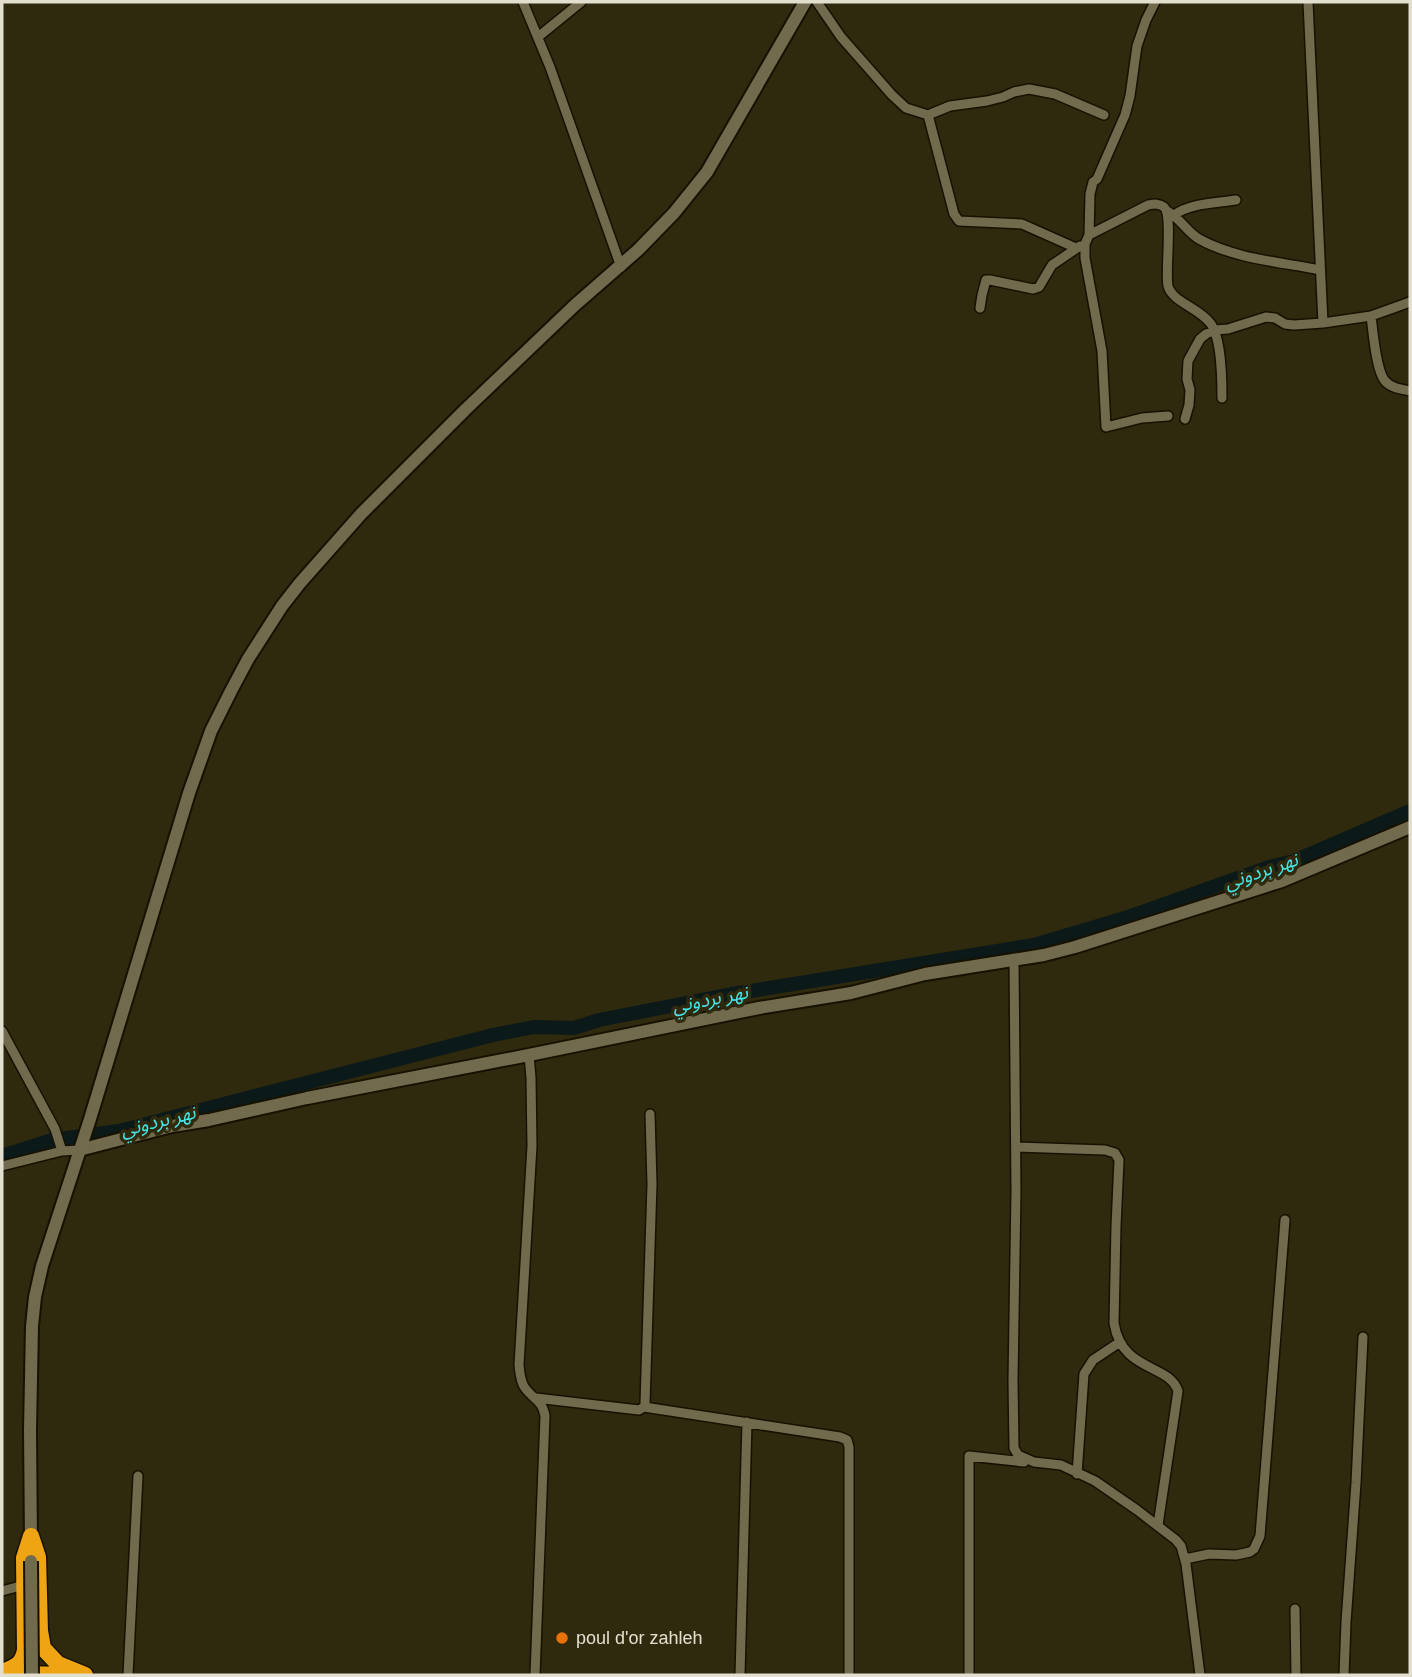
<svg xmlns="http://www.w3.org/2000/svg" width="1412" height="1677" viewBox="0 0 1412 1677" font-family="Helvetica,'Noto Sans Arabic',sans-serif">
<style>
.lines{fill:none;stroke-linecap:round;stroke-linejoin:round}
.river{stroke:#0b1919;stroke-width:14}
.street-casing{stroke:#171100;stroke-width:12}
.secondary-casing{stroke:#171100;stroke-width:16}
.highway-casing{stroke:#171100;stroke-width:19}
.street{stroke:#716a4d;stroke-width:9}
.secondary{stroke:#716a4d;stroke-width:12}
.highway{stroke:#efa413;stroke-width:16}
.secondary-bridge-casing{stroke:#171100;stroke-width:16;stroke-linecap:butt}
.secondary-bridge{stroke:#716a4d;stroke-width:12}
.food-dot{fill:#e8710a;stroke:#2f290e;stroke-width:2.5}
.labels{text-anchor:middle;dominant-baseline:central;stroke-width:7;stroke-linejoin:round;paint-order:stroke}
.poi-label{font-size:18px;fill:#e2dfcf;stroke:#2f290e;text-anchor:start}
.water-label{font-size:19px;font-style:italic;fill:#45e6ea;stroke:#2f290e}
</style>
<rect width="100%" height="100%" fill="#2f290e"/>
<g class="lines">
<path class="river" d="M 2,1156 L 52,1140 L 119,1131 L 493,1035 L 534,1027 L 574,1028 L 599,1020 L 732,994 L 1034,945 L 1125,918 L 1269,867 L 1294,861 L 1410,811"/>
<defs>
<path id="street" d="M 523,2 L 550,67 L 621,267
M 817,2 L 841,37 L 892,95 L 906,108 L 928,115 L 954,214 L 959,221 L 1022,224 L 1076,248
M 1308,2 L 1323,323
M 538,37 L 581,2
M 928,115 L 950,106 L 987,101 L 1003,97 L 1014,92 L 1029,89 L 1055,94 L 1104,115
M 1167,211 C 1180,218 1187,232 1199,239 C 1235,259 1281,262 1320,270
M 1174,215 C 1190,203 1216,203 1236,200
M 1089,235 L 1090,194 L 1093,182 L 1097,179 L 1125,115 L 1130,96 L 1137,46 L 1146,20 L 1155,2
M 980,308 L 982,295 L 986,280 L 990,280 L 1033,289 L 1039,287 L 1052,265 L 1080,246
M 1371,316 C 1373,331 1376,371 1385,381 C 1391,388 1401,389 1410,391
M 1168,416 L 1142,418 L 1106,427 L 1102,351 L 1085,258 L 1085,244 L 1089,235 L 1148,205 C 1154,204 1159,203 1164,207 C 1173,215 1165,270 1168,286 C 1172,302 1200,308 1211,324 C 1221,338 1222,380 1222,398
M 1185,419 L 1189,405 L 1190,390 L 1187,379 L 1188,361 L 1200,339 L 1206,334 L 1215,330 L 1228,329 L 1266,317 L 1275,318 L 1285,324 L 1294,325 L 1323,323 L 1371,316 L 1410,302
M 1014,959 L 1016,1191 L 1013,1381 L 1014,1448 L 1018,1455 L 1034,1462 L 1061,1465 L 1095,1481 L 1137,1510 L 1176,1540 L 1181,1546 L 1186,1564 L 1200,1675
M 2,1031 L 55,1129 L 62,1151
M 529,1055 L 531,1078 L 532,1146 L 519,1365 C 520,1373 520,1381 525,1388 C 533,1399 543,1401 545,1416 L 535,1675
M 1016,1147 L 1105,1150 L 1115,1153 L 1119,1160 L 1116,1226 L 1114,1323 C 1122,1373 1169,1363 1178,1391 L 1158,1525
M 2,1166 L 62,1151 L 79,1150
M 536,1398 L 639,1410 L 644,1407 L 645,1404 L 652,1184 L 650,1114
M 644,1407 L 840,1437 L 847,1440 L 849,1447 L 849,1675
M 1077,1474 L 1084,1374 L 1093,1360 L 1120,1342
M 1185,1559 L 1209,1554 L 1236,1555 L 1250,1552 L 1254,1549 L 1260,1536 L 1285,1220
M 2,1591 L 24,1585
M 1295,1609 L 1296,1675
M 128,1675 L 138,1476
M 740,1675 L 747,1422
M 969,1675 L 969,1456 L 1024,1462
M 1344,1675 L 1346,1622 L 1356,1483 L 1363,1337"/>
<path id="secondary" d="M 79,1150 L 172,1126 L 209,1120 L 307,1098 L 529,1055 L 759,1008 L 851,993 L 925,974 L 1044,955 L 1075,947 L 1282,881 L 1410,827
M 31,1543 L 30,1430 L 32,1326 L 35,1297 L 42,1266 L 90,1119 L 189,793 L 211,731 L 231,691 L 248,659 L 282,606 L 300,583 L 361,514 L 466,409 L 575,305 L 638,250 L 674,213 L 707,172 L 805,2"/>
<path id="highway" d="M 31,1536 L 38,1557 L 40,1631 L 43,1648 L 58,1664 L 85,1675
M 2,1672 C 15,1667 22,1665 25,1650 L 24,1558 L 31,1536
M 16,1674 L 74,1675"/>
</defs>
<use href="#street" class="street-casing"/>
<use href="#secondary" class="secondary-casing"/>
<use href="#highway" class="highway-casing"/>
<use href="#street" class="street"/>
<use href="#secondary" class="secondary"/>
<use href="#highway" class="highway"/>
<defs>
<path id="secondary-bridge" d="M 31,1561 L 32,1675"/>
</defs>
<use href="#secondary-bridge" class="secondary-bridge-casing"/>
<use href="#secondary-bridge" class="secondary-bridge"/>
</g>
<circle class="food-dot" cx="562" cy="1638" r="7"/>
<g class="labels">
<g class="poi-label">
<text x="576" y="1638">poul d'or zahleh</text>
</g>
<g class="water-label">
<text transform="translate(1261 871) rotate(-19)">نهر بردوني</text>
<text transform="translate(710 999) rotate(-11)">نهر بردوني</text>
<text transform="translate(158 1121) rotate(-14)">نهر بردوني</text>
</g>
</g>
<rect width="1412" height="1677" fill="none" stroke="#e2dfcf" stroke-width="7"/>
</svg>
